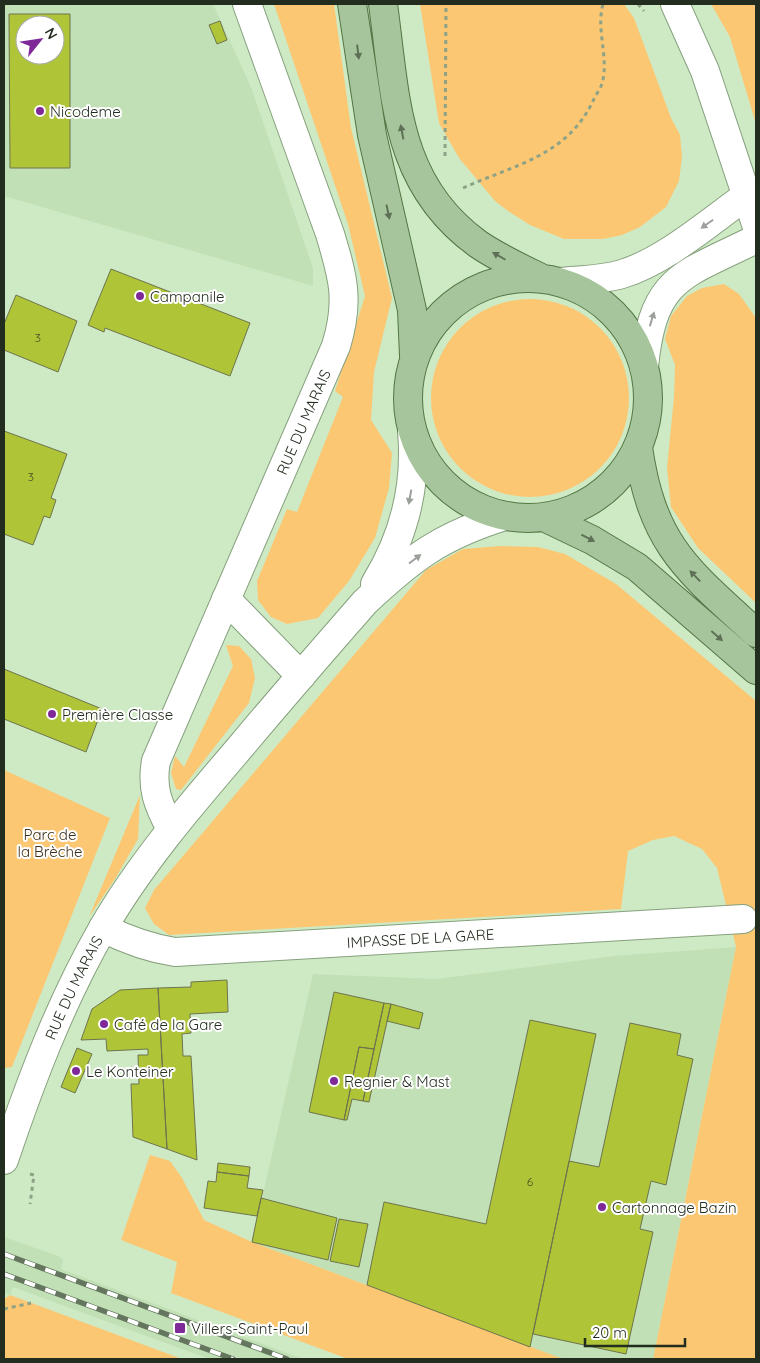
<svg xmlns="http://www.w3.org/2000/svg" width="760" height="1363" viewBox="0 0 760 1363" font-family="Quicksand,sans-serif">
<style>
.built{fill:#c1e0b5;fill-rule:evenodd}
.green{fill:#fcc773}
.building{fill:#b0c437;stroke:#6d744e;fill-rule:evenodd}
.lines{fill:none;stroke-linecap:round;stroke-linejoin:round}
.minor-casing{stroke:#86a07d;stroke-width:30}
.major-casing{stroke:#537645;stroke-width:30}
.path{stroke:#8da286;stroke-width:3;stroke-dasharray:4 4;stroke-linecap:butt}
.minor{stroke:#fff;stroke-width:28}
.major{stroke:#a7c59c;stroke-width:28}
.rail-casing{stroke:#65765f;stroke-width:5.5}
.rail{stroke:#fff;stroke-width:4;stroke-dasharray:11;stroke-linecap:butt}
.oneway{fill:#5e7157}
.oneway2{fill:#9ca09a}
.poi-dot{fill:#7f2998;stroke:#fff;stroke-width:2}
.labels{text-anchor:middle;dominant-baseline:central;stroke-width:4;stroke-linejoin:round;paint-order:stroke}
.number-label{font-size:12px;fill:#465325}
.poi-label{font-size:15px;fill:#232d1f;stroke:#fff;text-anchor:start}
.street-label{font-size:15px;fill:#232d1f;stroke:#fff}
.park-label{font-size:15px;fill:#3d2f1b;stroke:#fff}
</style>
<rect width="100%" height="100%" fill="#ceeac5"/>
<path class="built" d="M 4,4 L 213,4 L 251,87 L 313,268 L 313,286 L 4,196 ZM 25,25 L 55,25 L 55,55 L 25,55 Z
M 736,947 L 653,1359 L 563,1359 L 252,1242 L 313,974 L 436,979 L 614,956 Z
M 4,1237 L 58,1256 L 63,1260 L 61,1269 L 303,1359 L 209,1359 L 13,1287 L 10,1295 L 4,1292 Z"/>
<path class="green" d="M 274,4 L 334,4 L 351,128 L 392,298 L 374,372 L 371,420 L 392,453 L 389,488 L 375,538 L 349,581 L 318,618 L 287,624 L 271,617 L 258,600 L 257,581 L 287,509 L 297,512 L 343,397 L 335,391 L 365,296 L 348,224 Z
M 420,4 L 624,4 L 634,18 L 671,118 L 680,135 L 682,157 L 679,181 L 666,207 L 640,227 L 622,235 L 603,239 L 564,239 L 530,225 L 508,211 L 495,201 L 459,158 L 439,123 Z
M 711,4 L 756,4 L 756,124 L 730,37 Z
M 724,284 L 739,294 L 756,318 L 756,603 L 698,548 L 671,507 L 667,468 L 674,397 L 675,365 L 665,339 L 671,316 L 687,296 L 702,288 Z
M431 398a99 99 0 1 1 198 0a99 99 0 1 1-198 0Z
M 501,546 L 538,547 L 565,554 L 616,584 L 756,701 L 756,1359 L 653,1359 L 736,947 L 717,868 L 702,849 L 674,836 L 653,840 L 628,851 L 621,909 L 169,935 L 154,924 L 145,908 L 154,890 L 426,570 L 463,549 Z
M 226,645 L 239,646 L 251,659 L 255,678 L 249,703 L 181,790 L 176,789 L 171,773 L 175,756 L 184,767 L 233,666 Z
M 4,770 L 110,818 L 12,1067 L 4,1068 Z
M 140,795 L 138,839 L 115,879 L 89,917 Z
M 150,1155 L 170,1161 L 182,1178 L 204,1220 L 252,1242 L 563,1359 L 348,1359 L 171,1293 L 177,1262 L 121,1240 Z
M 10,1295 L 182,1359 L 4,1359 L 4,1299 Z"/>
<path class="building" d="M 9,14 L 70,14 L 70,168 L 10,168 ZM 25,25 L 55,25 L 55,55 L 25,55 Z
M 220,21 L 227,40 L 217,44 L 209,25 Z
M 111,269 L 250,323 L 230,376 L 105,328 L 104,332 L 88,325 Z
M 16,295 L 77,321 L 58,372 L 4,350 L 4,324 Z
M 4,431 L 67,454 L 51,498 L 56,500 L 50,518 L 44,516 L 33,545 L 4,534 Z
M 4,669 L 102,709 L 86,752 L 4,719 Z
M 227,980 L 228,1012 L 190,1014 L 191,1033 L 182,1034 L 183,1056 L 191,1056 L 197,1160 L 167,1149 L 158,988 L 191,987 L 191,982 Z
M 158,988 L 167,1149 L 133,1137 L 131,1084 L 139,1084 L 138,1055 L 148,1055 L 148,1049 L 107,1051 L 106,1039 L 81,1040 L 92,1009 L 120,990 Z
M 334,992 L 384,1003 L 374,1049 L 359,1047 L 344,1120 L 309,1112 Z
M 384,1003 L 391,1004 L 369,1102 L 363,1101 Z
M 391,1004 L 423,1013 L 419,1029 L 387,1021 Z
M 530,1020 L 596,1034 L 530,1347 L 367,1285 L 384,1202 L 486,1224 Z
M 630,1023 L 681,1034 L 677,1055 L 693,1059 L 666,1185 L 651,1181 L 640,1229 L 653,1232 L 626,1354 L 533,1334 L 569,1161 L 599,1167 Z
M 359,1047 L 374,1049 L 363,1101 L 352,1099 L 347,1120 L 344,1120 Z
M 77,1048 L 92,1054 L 75,1093 L 61,1087 Z
M 218,1163 L 250,1167 L 249,1176 L 217,1172 Z
M 217,1172 L 249,1176 L 247,1188 L 263,1190 L 257,1216 L 204,1208 L 208,1181 L 216,1182 Z
M 261,1198 L 337,1218 L 328,1260 L 252,1242 Z
M 339,1219 L 368,1224 L 359,1267 L 330,1261 Z"/>
<g class="lines">
<defs>
<g id="minor">
<path d="M 675,4 L 705,71 L 756,224"/>
<path d="M 560,282 C 581,280 602,280 622,274 C 665,261 709,222 746,196"/>
<path d="M 644,367 C 653,276 682,276 756,239"/>
<path d="M 375,584 C 404,537 417,486 412,431"/>
<path d="M 226,599 L 301,676"/>
<path id="s1" d="M 171,829 C 158,805 151,788 156,761 L 336,346 C 350,301 343,277 330,234 L 247,4"/>
<path id="s2" d="M 103,928 C 127,940 149,948 175,952 L 743,919"/>
<path id="s3" d="M 4,1160 C 31,1080 61,1001 103,928 C 140,864 189,807 237,751 C 279,701 322,651 365,602 C 413,557 441,536 505,516"/>
</g>
<path id="major" d="M 352,4 L 372,135 L 412,310 L 414,356
M 383,4 C 396,97 394,183 478,244 C 497,257 518,267 539,277
M408 398a120 120 0 1 1 240 0a120 120 0 1 1-240 0Z
M 638,447 C 652,545 687,570 756,633
M 544,517 L 592,540 L 637,567 L 756,670"/>
</defs>
<use href="#minor" class="minor-casing"/>
<use href="#major" class="major-casing"/>
<path class="path" d="M 638,4 L 644,11
M 445,156 L 446,4
M 463,188 C 514,165 567,156 593,101 C 596,94 602,87 603,80 C 608,54 596,29 603,4
M 30,1174 L 34,1175 L 30,1204
M 4,1309 L 31,1303"/>
<use href="#minor" class="minor"/>
<use href="#major" class="major"/>
<defs>
<path id="rail" d="M 4,1254 L 287,1359
M 4,1274 L 233,1359"/>
</defs>
<use href="#rail" class="rail-casing"/>
<use href="#rail" class="rail"/>
</g>
<defs><path id="oneway-solid" d="M-6-.8H1V-3.2L6.5 0L1 3.2V.8H-6Z" transform="scale(1.25)"/></defs>
<g class="oneway">
<use href="#oneway-solid" transform="translate(358 52) rotate(83)"/>
<use href="#oneway-solid" transform="translate(402 132) rotate(-101)"/>
<use href="#oneway-solid" transform="translate(388 212) rotate(78)"/>
<use href="#oneway-solid" transform="translate(499 256) rotate(-150)"/>
<use href="#oneway-solid" transform="translate(588 538) rotate(27)"/>
<use href="#oneway-solid" transform="translate(695 576) rotate(-134)"/>
<use href="#oneway-solid" transform="translate(717 636) rotate(41)"/>
</g>
<g class="oneway2">
<use href="#oneway-solid" transform="translate(707 224) rotate(145)"/>
<use href="#oneway-solid" transform="translate(652 319) rotate(-73)"/>
<use href="#oneway-solid" transform="translate(410 497) rotate(100)"/>
<use href="#oneway-solid" transform="translate(415 559) rotate(-37)"/>
</g>
<g class="poi-dot">
<circle cx="40" cy="111" r="5"/>
<circle cx="140" cy="296" r="5"/>
<circle cx="52" cy="714" r="5"/>
<circle cx="104" cy="1024" r="5"/>
<circle cx="76" cy="1071" r="5"/>
<circle cx="334" cy="1081" r="5"/>
<circle cx="602" cy="1207" r="5"/>
<rect x="174" y="1322" width="12" height="12" rx="2.5"/>
</g>
<g class="labels">
<g class="number-label">
<text x="38" y="337">3</text>
<text x="31" y="476">3</text>
<text x="530" y="1181">6</text>
</g>
<g class="poi-label">
<text x="50" y="111">Nicodeme</text>
<text x="150" y="296">Campanile</text>
<text x="62" y="714">Première Classe</text>
<text x="114" y="1024">Café de la Gare</text>
<text x="86" y="1071">Le Konteiner</text>
<text x="344" y="1081">Regnier &amp; Mast</text>
<text x="612" y="1207">Cartonnage Bazin</text>
<text x="191" y="1328">Villers-Saint-Paul</text>
</g>
<g class="street-label">
<text stroke="none"><textPath href="#s1" startOffset="441">RUE DU MARAIS</textPath></text>
<text stroke="none"><textPath href="#s2" startOffset="322">IMPASSE DE LA GARE</textPath></text>
<text stroke="none"><textPath href="#s3" startOffset="186">RUE DU MARAIS</textPath></text>
</g>
<g class="park-label">
<text x="50" y="834">Parc de<tspan x="50" dy="17">la Brèche</tspan></text>
</g>
</g>
<rect width="760" height="1363" fill="none" stroke="#232d1f" stroke-width="10"/>
<g transform="translate(40 40) rotate(60)"><circle r="24" fill="#ffffff" stroke="#a7aba5"/>
<path d="M0-4L9 19L0 12L-9 19Z" fill="#7f2998"/>
<text y="-8" font-size="14" font-weight="bold" text-anchor="middle" fill="#232d1f">N</text>
</g>
<path d="M585 1338v8h100v-8" fill="none" stroke="#232d1f" stroke-width="2.5"/>
<text x="592" y="1338" font-size="15" fill="#232d1f" stroke="#ffffff" stroke-width="4" paint-order="stroke">20 m</text>
</svg>
